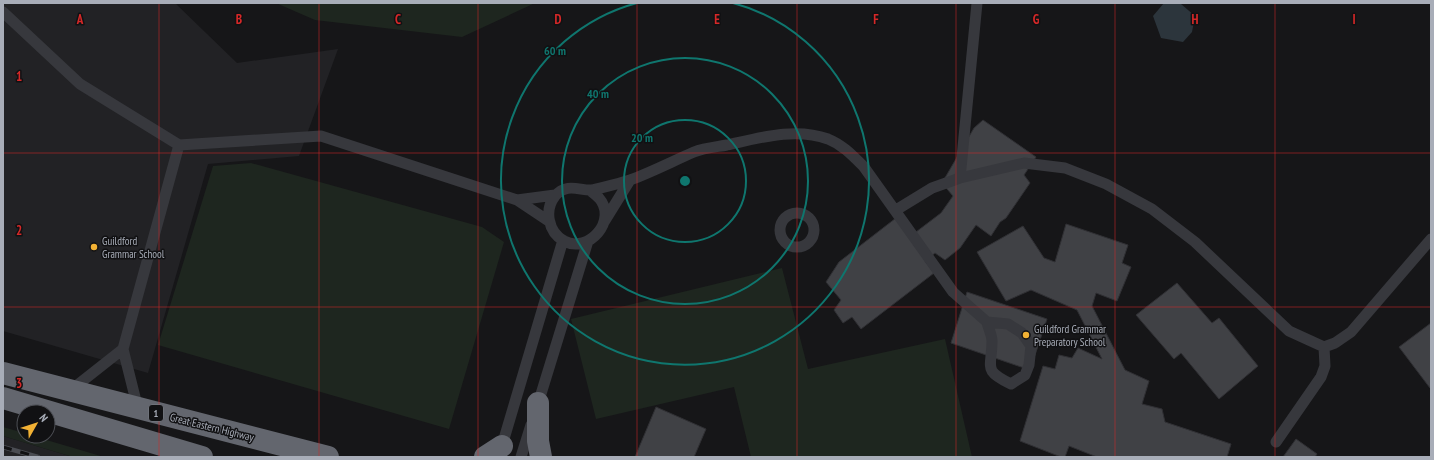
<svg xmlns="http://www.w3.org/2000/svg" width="1434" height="460" viewBox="0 0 1434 460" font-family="'PT Sans Narrow',sans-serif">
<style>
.built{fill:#222225}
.green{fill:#1e261f}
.water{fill:#2c353c}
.building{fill:#404145;stroke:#303034}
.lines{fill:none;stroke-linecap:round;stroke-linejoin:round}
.lane{stroke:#37383d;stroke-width:11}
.highway{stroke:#63666e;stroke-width:22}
.rail-casing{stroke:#4a4c52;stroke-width:4.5}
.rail{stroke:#111113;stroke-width:3;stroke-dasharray:9;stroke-linecap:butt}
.grid{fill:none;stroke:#d62828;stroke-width:1;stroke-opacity:0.55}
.ring{fill:none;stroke:#0f766e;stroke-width:2}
.poi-dot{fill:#f2b134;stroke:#111113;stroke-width:1.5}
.labels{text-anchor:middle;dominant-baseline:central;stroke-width:3;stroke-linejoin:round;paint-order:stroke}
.shield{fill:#111113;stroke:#7b7e86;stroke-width:1}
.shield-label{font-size:10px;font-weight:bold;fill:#a8adb8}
.poi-label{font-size:11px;fill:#a8adb8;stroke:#111113;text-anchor:start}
.street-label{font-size:11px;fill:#a8adb8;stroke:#111113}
.grid-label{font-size:13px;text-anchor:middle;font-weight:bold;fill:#d62828;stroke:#111113;stroke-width:3;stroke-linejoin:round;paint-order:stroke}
.centre{fill:#0f766e;stroke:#111113;stroke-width:2}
.ring-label{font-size:12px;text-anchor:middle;font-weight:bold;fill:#0f766e;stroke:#111113;stroke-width:3;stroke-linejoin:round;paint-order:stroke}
</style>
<rect width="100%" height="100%" fill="#161618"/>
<path class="built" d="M 3,3 L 175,3 L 237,63 L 338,49 L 299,156 L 208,164 L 148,373 L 3,331 Z
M 3,436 L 73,457 L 3,457 Z"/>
<path class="green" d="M 276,3 L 535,3 L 462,37 L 315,20 Z
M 251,163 L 482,227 L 504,242 L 449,429 L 158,345 L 213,166 Z
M 782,268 L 808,369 L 945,339 L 972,457 L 751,457 L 734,387 L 596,419 L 571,319 Z
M 3,427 L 24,433 L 24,436 L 33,436 L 104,457 L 73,457 L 3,436 Z"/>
<path class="water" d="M 1164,3 L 1181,4 L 1195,16 L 1192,32 L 1183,42 L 1161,38 L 1153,16 Z"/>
<path class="building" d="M 983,120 L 1036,157 L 1024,175 L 1030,183 L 1006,218 L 1000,222 L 991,236 L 976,225 L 960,248 L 945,260 L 935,253 L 925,261 L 934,273 L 861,329 L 852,317 L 843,323 L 834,310 L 841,300 L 826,282 L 839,262 L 896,218 L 916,232 L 941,213 L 953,196 L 942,183 L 974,128 Z
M 1066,224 L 1128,245 L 1122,263 L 1131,267 L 1117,301 L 1096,293 L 1092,306 L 1125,370 L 1149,381 L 1142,404 L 1162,409 L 1165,422 L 1231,444 L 1227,457 L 1097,457 L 1069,446 L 1065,457 L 1061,457 L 1020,441 L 1043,366 L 1055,369 L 1059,355 L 1072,358 L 1078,348 L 1102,359 L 1077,310 L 1031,290 L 1006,301 L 977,252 L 1023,226 L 1044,258 L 1055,262 Z
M 1177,283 L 1212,323 L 1219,318 L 1258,366 L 1219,399 L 1181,353 L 1174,359 L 1136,315 Z
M 967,292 L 1047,319 L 1030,370 L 951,343 Z
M 1431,323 L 1431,388 L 1430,388 L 1399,347 Z
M 656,407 L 706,429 L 694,457 L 635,457 Z
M 1296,439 L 1317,454 L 1315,457 L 1283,457 Z"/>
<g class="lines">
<path class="lane" d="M 3,12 L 80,84 L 179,145 L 123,349 L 138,409
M 179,145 L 321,136 L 517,200 L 550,222
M 960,178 L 977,3
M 590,190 C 593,193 596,195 599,198 C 618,220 589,254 564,241 C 548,232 544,210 555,196 C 567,182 580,191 592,190 C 604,187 618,184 630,180 C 652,172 673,161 694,152 C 704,148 716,147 727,145 C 759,138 795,127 828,139 C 843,145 853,156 864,167 L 953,292 L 987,322 L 1008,324 L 1022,333 L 1031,346 L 1029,365 L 1025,375 L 1011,384 C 982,370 992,368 992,341 C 992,335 988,328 987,322
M 517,200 L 555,195
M 896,210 L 932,188 L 960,178 L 1024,163 L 1065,168 L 1106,184 L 1152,209 L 1195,242 L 1289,331 L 1324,347 L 1335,343 L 1351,332 L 1431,239
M780 230a17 17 0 1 1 34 0a17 17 0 1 1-34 0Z
M 604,222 L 630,180
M 71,390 L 123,349
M 537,407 L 588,241
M 1276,442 L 1321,377 L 1325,366 L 1324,347
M 501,449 L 563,240
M 521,457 L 531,425"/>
<path class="highway" d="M 3,373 L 328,457
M 3,398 L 202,457
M 538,403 L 538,441 L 541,457
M 485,457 L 502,446"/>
<defs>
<path id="rail" d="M 3,447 L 38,457"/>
</defs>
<use href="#rail" class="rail-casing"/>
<use href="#rail" class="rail"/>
</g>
<path class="grid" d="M 159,3 L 159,457M 319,3 L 319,457M 478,3 L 478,457M 637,3 L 637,457M 797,3 L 797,457M 956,3 L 956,457M 1115,3 L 1115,457M 1275,3 L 1275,457M 3,153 L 1431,153M 3,307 L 1431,307"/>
<g class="ring">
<circle cx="685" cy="181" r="61"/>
<circle cx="685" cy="181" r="123"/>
<path d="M733 3A184 184 0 1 1 637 3"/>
</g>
<g class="poi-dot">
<circle cx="94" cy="247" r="4"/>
<circle cx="1026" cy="335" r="4"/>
</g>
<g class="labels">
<rect class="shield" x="149" y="405" width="14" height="16" rx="3"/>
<g class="shield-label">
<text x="156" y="413">1</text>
</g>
<g class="poi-label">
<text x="102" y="241">Guildford<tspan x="102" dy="13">Grammar School</tspan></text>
<text x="1034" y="329">Guildford Grammar<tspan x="1034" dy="13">Preparatory School</tspan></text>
</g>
<g class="street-label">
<text transform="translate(212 427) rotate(14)">Great Eastern Highway</text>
</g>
</g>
<g class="grid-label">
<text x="80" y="24">A</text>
<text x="239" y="24">B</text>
<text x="398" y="24">C</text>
<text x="558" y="24">D</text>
<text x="717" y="24">E</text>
<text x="876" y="24">F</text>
<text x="1036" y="24">G</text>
<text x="1195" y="24">H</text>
<text x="1354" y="24">I</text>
<text x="19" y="81">1</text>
<text x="19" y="235">2</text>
<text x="19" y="388">3</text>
</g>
<circle cx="685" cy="181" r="6" class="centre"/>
<g class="ring-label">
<text x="555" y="55">60 m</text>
<text x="598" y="98">40 m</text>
<text x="642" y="142">20 m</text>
</g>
<rect width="1434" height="460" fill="none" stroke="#a8adb8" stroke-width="8"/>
<g transform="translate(36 424) rotate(51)"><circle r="19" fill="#111113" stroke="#4d4f55"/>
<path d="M0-3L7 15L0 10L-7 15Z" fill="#f2b134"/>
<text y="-6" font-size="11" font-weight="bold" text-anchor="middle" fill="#a8adb8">N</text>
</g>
</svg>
